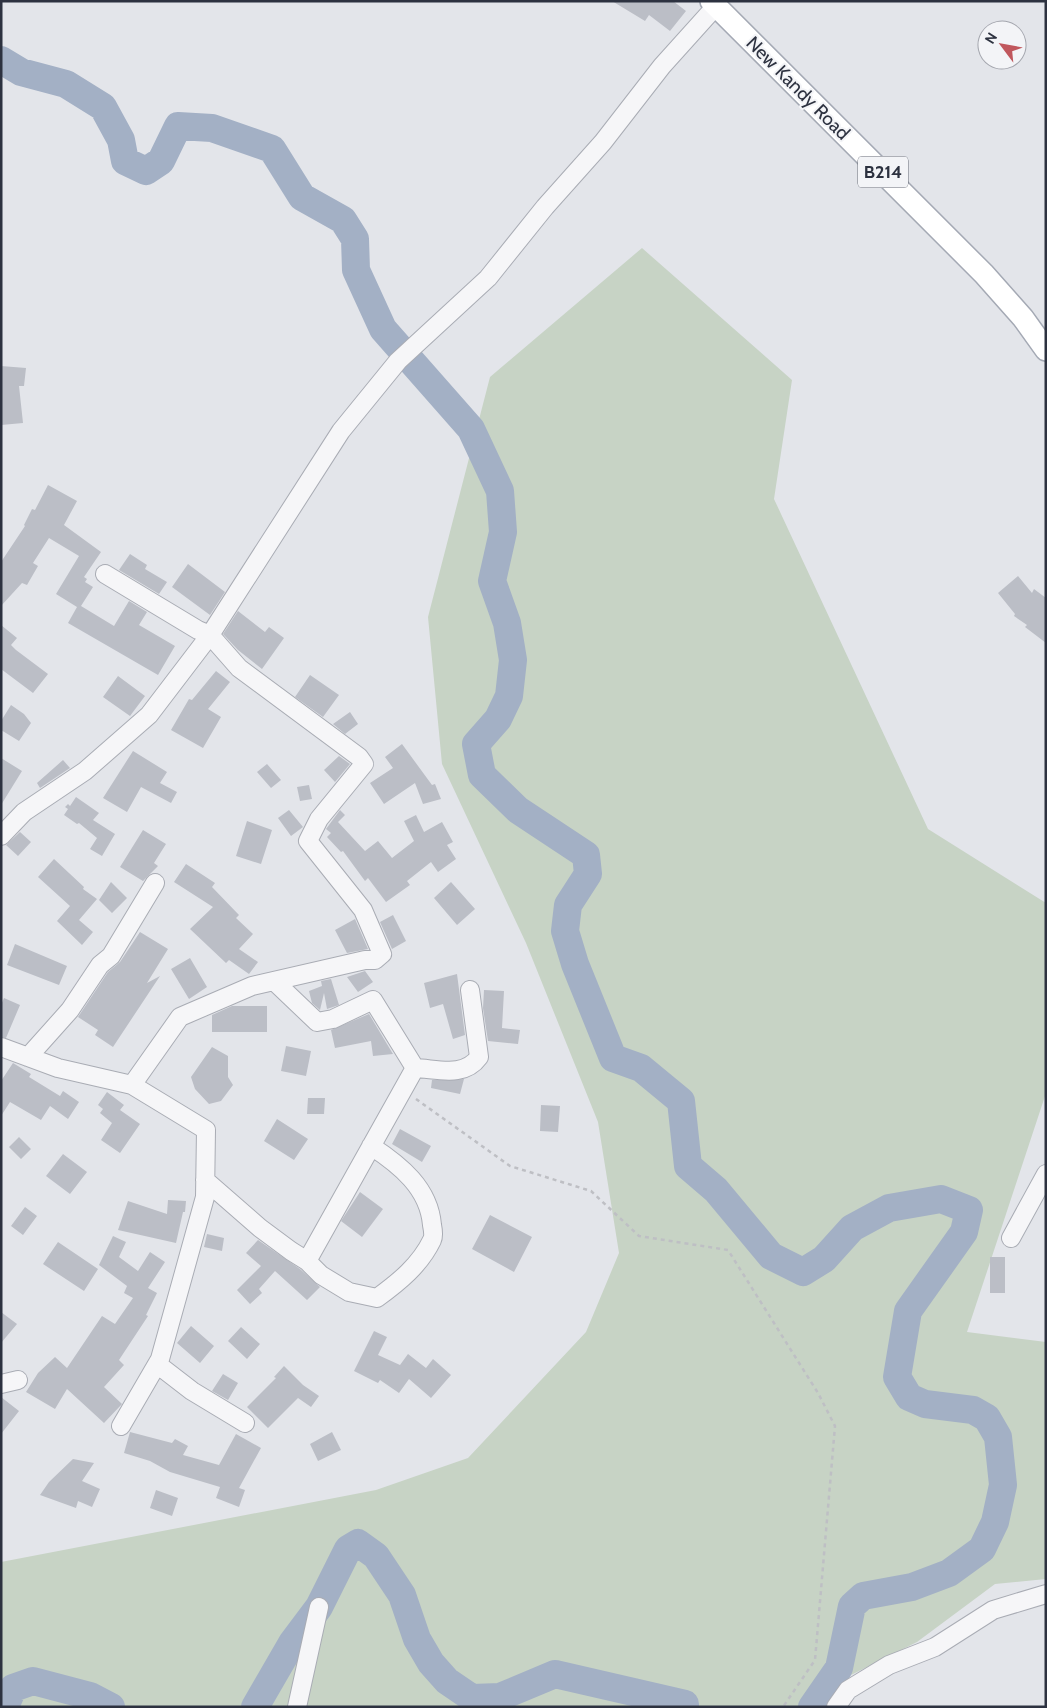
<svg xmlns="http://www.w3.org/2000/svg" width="1047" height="1708" viewBox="0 0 1047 1708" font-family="Cabin,sans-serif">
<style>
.green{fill:#c7d3c5}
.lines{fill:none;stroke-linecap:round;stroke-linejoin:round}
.river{stroke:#a3b0c5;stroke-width:28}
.building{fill:#bbbec6}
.minor-casing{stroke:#a9acb4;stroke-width:20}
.major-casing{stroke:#a4a9b4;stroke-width:24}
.path{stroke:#bebfc4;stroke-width:2.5;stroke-dasharray:4 4;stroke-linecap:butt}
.minor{stroke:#f6f6f8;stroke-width:18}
.major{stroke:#fff;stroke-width:21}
.labels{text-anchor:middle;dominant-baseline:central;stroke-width:4;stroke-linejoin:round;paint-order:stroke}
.shield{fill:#f3f4f7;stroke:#686c77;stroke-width:1}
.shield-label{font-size:18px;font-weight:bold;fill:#2d3240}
.street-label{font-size:19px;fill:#2d3240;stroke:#f3f4f7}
</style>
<rect width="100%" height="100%" fill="#e3e5ea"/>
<path class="green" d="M 642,248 L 792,380 L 774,499 L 928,829 L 1046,903 L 1046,1093 L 967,1332 L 1046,1342 L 1046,1579 L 995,1584 L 917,1642 L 849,1676 L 826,1707 L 1,1707 L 1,1562 L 376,1490 L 468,1458 L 586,1332 L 619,1253 L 598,1122 L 526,943 L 442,764 L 428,617 L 490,377 Z"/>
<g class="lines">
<path class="river" d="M 1,60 L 21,72 L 66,84 L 103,107 L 121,140 L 125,161 L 146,171 L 161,161 L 178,126 L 212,128 L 272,149 L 302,197 L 343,220 L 355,239 L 356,270 L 383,329 L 471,429 L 500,491 L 503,532 L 492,581 L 507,623 L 513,660 L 509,696 L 498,719 L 476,744 L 482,775 L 518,810 L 586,855 L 588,874 L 568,905 L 565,931 L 575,964 L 613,1058 L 641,1068 L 681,1101 L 688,1166 L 716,1190 L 771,1256 L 803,1272 L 824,1259 L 852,1228 L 889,1208 L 941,1199 L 969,1210 L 964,1232 L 908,1311 L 897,1377 L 909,1397 L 925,1404 L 973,1410 L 987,1418 L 998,1437 L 1003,1485 L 995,1522 L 982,1549 L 949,1573 L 912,1587 L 863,1596 L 852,1606 L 839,1668 L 812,1707
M 5,1707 L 13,1688 L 33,1681 L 90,1696 L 111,1707
M 255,1707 L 292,1643 L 319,1607 L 348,1549 L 358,1543 L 376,1556 L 402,1595 L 417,1639 L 431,1663 L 447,1681 L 472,1698 L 500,1697 L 555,1674 L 685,1704 L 685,1707"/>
</g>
<path class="building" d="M 612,1 L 673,1 L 686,11 L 670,31 L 649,15 L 645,21 Z
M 1,366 L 26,368 L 24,386 L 19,386 L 23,423 L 1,425 Z
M 48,485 L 77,501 L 64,525 L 101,552 L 84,577 L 87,579 L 85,582 L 93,587 L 81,606 L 114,626 L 129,601 L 147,612 L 139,625 L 175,646 L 158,675 L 68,623 L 77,607 L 56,594 L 79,556 L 49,538 L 33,563 L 38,566 L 27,585 L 22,583 L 1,606 L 1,562 L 25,526 L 24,525 L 32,509 L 35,510 Z
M 130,554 L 147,565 L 145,569 L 167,582 L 159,594 L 119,570 Z
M 188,564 L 225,592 L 210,615 L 172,587 Z
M 1018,576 L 1032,593 L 1034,589 L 1046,598 L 1046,643 L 1025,627 L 1027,625 L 1014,616 L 1015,614 L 998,593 Z
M 238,611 L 265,632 L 269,627 L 284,638 L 262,669 L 238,650 L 223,634 Z
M 1,625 L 17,638 L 11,645 L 16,650 L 48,674 L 33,693 L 1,669 Z
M 216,671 L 230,682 L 208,709 L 221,717 L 203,748 L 171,730 L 189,699 L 192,700 Z
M 310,675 L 339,695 L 323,717 L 295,697 Z
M 118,676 L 145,696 L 130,716 L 103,697 Z
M 11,705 L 24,714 L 31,723 L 19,741 L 1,730 L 1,721 Z
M 350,712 L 358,724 L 345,734 L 333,724 Z
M 402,744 L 432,785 L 435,784 L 441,799 L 423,804 L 415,783 L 384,804 L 370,783 L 393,768 L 385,757 Z
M 133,751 L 167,772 L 160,783 L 177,792 L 171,803 L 141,787 L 127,812 L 103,798 Z
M 339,756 L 350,764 L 335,782 L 324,770 Z
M 1,758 L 22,771 L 1,805 Z
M 63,760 L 70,768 L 40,788 L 37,783 Z
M 267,764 L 281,780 L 271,788 L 257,772 Z
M 309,785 L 312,799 L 300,801 L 297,787 Z
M 76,797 L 99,813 L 93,820 L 115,834 L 102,856 L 90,849 L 97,838 L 79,823 L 77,824 L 64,815 L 68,809 L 65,807 L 68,804 L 70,806 Z
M 289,810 L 303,827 L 291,836 L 278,818 Z
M 340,810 L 345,815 L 338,822 L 365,851 L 378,841 L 392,858 L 414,841 L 404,821 L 416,815 L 424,832 L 442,822 L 453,842 L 447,845 L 456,859 L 438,872 L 431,862 L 407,881 L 410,885 L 386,902 L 368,878 L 365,881 L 343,851 L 341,852 L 327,837 L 331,833 L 326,829 Z
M 247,821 L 272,830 L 261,864 L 236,856 Z
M 143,830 L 166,844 L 154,863 L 158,866 L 143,881 L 120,867 Z
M 20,832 L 31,842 L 18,856 L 6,845 Z
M 54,859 L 84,887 L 83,889 L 97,899 L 79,920 L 93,932 L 82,945 L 57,921 L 70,906 L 38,877 Z
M 186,864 L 215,883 L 212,887 L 239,915 L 236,918 L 253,934 L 239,949 L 258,962 L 249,974 L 229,960 L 226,963 L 190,929 L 213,907 L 174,882 Z
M 111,882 L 127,898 L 112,913 L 99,900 Z
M 451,882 L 475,909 L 457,925 L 434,898 Z
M 393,915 L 406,941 L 392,949 L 380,922 Z
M 355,919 L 368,949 L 347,953 L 335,930 Z
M 140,932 L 168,949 L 147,983 L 160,976 L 113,1047 L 95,1035 L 98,1030 L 78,1017 L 108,972 L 120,962 Z
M 15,944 L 67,966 L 59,985 L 7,965 Z
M 190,958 L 207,987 L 189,999 L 171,969 Z
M 365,971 L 373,982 L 358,992 L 347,977 Z
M 457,974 L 465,1035 L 453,1039 L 443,1004 L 430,1008 L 424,983 Z
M 331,979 L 339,1005 L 327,1009 L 324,993 L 320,1010 L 312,1003 L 309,991 L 322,986 L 321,981 Z
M 484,990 L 504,991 L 502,1028 L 520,1030 L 518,1044 L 488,1041 L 483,1008 Z
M 4,998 L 20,1005 L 6,1038 L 1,1037 L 1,1005 Z
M 232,1006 L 267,1006 L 267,1032 L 212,1032 L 212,1015 Z
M 369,1014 L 393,1054 L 373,1056 L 371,1041 L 335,1048 L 331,1030 Z
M 286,1046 L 311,1051 L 306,1076 L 281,1071 Z
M 212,1047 L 228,1056 L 228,1077 L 233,1085 L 221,1101 L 209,1104 L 195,1089 L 191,1077 Z
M 13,1063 L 31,1074 L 29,1077 L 60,1096 L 63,1091 L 79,1102 L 68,1119 L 50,1106 L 41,1120 L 10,1102 L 1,1116 L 1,1081 Z
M 464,1079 L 460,1094 L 431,1088 L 432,1080 Z
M 107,1092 L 124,1105 L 120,1110 L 140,1124 L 120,1153 L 101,1140 L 112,1123 L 100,1113 L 103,1109 L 98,1105 Z
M 308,1098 L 325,1098 L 324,1114 L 307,1114 Z
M 541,1105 L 560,1106 L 558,1132 L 540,1131 Z
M 277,1119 L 308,1139 L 294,1160 L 264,1141 Z
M 400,1129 L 431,1146 L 422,1162 L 392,1144 Z
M 19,1137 L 31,1149 L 21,1159 L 9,1147 Z
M 63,1154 L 87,1172 L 70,1194 L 46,1176 Z
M 360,1192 L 383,1209 L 362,1237 L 341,1221 Z
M 168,1200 L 186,1201 L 185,1212 L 183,1212 L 176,1243 L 118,1230 L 128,1201 L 167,1214 Z
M 25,1207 L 37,1216 L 23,1235 L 11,1226 Z
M 490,1215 L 532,1237 L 514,1272 L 472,1249 Z
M 207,1234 L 224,1238 L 222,1251 L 204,1247 Z
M 113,1236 L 126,1242 L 119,1257 L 138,1271 L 150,1252 L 165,1262 L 148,1288 L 157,1293 L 146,1315 L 148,1316 L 119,1360 L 124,1365 L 104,1387 L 122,1404 L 104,1423 L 67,1389 L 55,1409 L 26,1392 L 38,1373 L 55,1357 L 67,1368 L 102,1316 L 115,1324 L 133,1298 L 124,1293 L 127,1286 L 99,1265 Z
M 258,1240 L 300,1269 L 320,1287 L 307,1300 L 275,1271 L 259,1289 L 262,1293 L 250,1304 L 237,1290 L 261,1266 L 246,1253 Z
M 58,1242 L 98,1269 L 84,1291 L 43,1264 Z
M 990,1257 L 1005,1257 L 1005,1293 L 990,1293 Z
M 1,1312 L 17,1324 L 1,1343 Z
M 191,1326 L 214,1346 L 200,1363 L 177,1343 Z
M 241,1327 L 260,1344 L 247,1359 L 228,1341 Z
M 374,1331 L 387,1337 L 378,1355 L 400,1365 L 408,1354 L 426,1368 L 433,1359 L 451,1375 L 431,1398 L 409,1379 L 399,1393 L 380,1380 L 378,1383 L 354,1371 Z
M 284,1366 L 303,1385 L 319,1396 L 311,1407 L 298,1398 L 268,1428 L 247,1407 L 276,1378 L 274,1377 Z
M 223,1374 L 238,1383 L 228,1400 L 212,1391 Z
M 1,1397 L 19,1411 L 1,1434 Z
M 130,1432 L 172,1443 L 175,1439 L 188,1446 L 183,1455 L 219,1465 L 236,1434 L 261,1448 L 239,1488 L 245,1490 L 239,1507 L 216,1498 L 220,1487 L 170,1472 L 150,1461 L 124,1453 Z
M 332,1432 L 341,1450 L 318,1461 L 310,1444 Z
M 73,1459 L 94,1463 L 82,1481 L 100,1489 L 92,1507 L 78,1501 L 76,1508 L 40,1495 L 49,1482 Z
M 156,1490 L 178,1498 L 172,1516 L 150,1508 Z"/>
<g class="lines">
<defs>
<path id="minor" d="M 105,574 L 198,630 L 210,635 L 239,668 L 359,757 L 364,764 L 319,819 L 308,841 L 363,910 L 382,954 L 375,960 L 365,960 L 252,986 L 180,1017 L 132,1085
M 1,836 L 24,812 L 85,771 L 149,715 L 210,635 L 341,431 L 398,361 L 488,278 L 545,207 L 603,142 L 662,66 L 716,6
M 274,981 L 317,1022 L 333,1019 L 373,1000 L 415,1068
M 1,1047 L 58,1068 L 132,1085 L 206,1130 L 205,1197 L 160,1359 L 121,1426
M 28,1057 L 70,1010 L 100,965 L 111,956 L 155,883
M 415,1068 C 438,1069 464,1078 479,1057 L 470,990
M 205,1180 L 260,1228 L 291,1251 L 307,1261 L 321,1275 L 349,1292 L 377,1298 C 399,1282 420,1265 432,1240 C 434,1236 433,1230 432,1225 C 429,1188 400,1165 371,1146
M 1011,1238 L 1046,1174
M 307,1261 L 415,1068
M 157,1364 L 192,1391 L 245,1423
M 1,1384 L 18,1380
M 297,1707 L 319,1607
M 836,1707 L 848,1690 L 889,1665 L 935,1647 L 993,1610 L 1046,1594"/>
<path id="major" d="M 711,1 L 984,274 L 1023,318 L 1046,350"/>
</defs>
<use href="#minor" class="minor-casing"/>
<use href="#major" class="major-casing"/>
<path class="path" d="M 416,1099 L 510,1166 L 591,1191 L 639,1236 L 728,1250 L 818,1393 L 835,1426 L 815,1660 L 783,1707"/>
<use href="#minor" class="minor"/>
<use href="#major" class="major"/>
</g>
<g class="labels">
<rect class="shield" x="858" y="156.5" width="50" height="31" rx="4"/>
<g class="shield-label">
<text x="883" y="172">B214</text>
</g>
<g class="street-label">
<text transform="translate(798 88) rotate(45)">New Kandy Road</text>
</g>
</g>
<rect width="1047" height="1708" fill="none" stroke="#2d3240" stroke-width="5"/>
<g transform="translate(1002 45) rotate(302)"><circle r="24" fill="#f3f4f7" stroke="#a4a6ae"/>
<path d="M0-4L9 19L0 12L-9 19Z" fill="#c0575d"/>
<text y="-8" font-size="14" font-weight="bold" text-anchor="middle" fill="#2d3240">N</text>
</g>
</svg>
